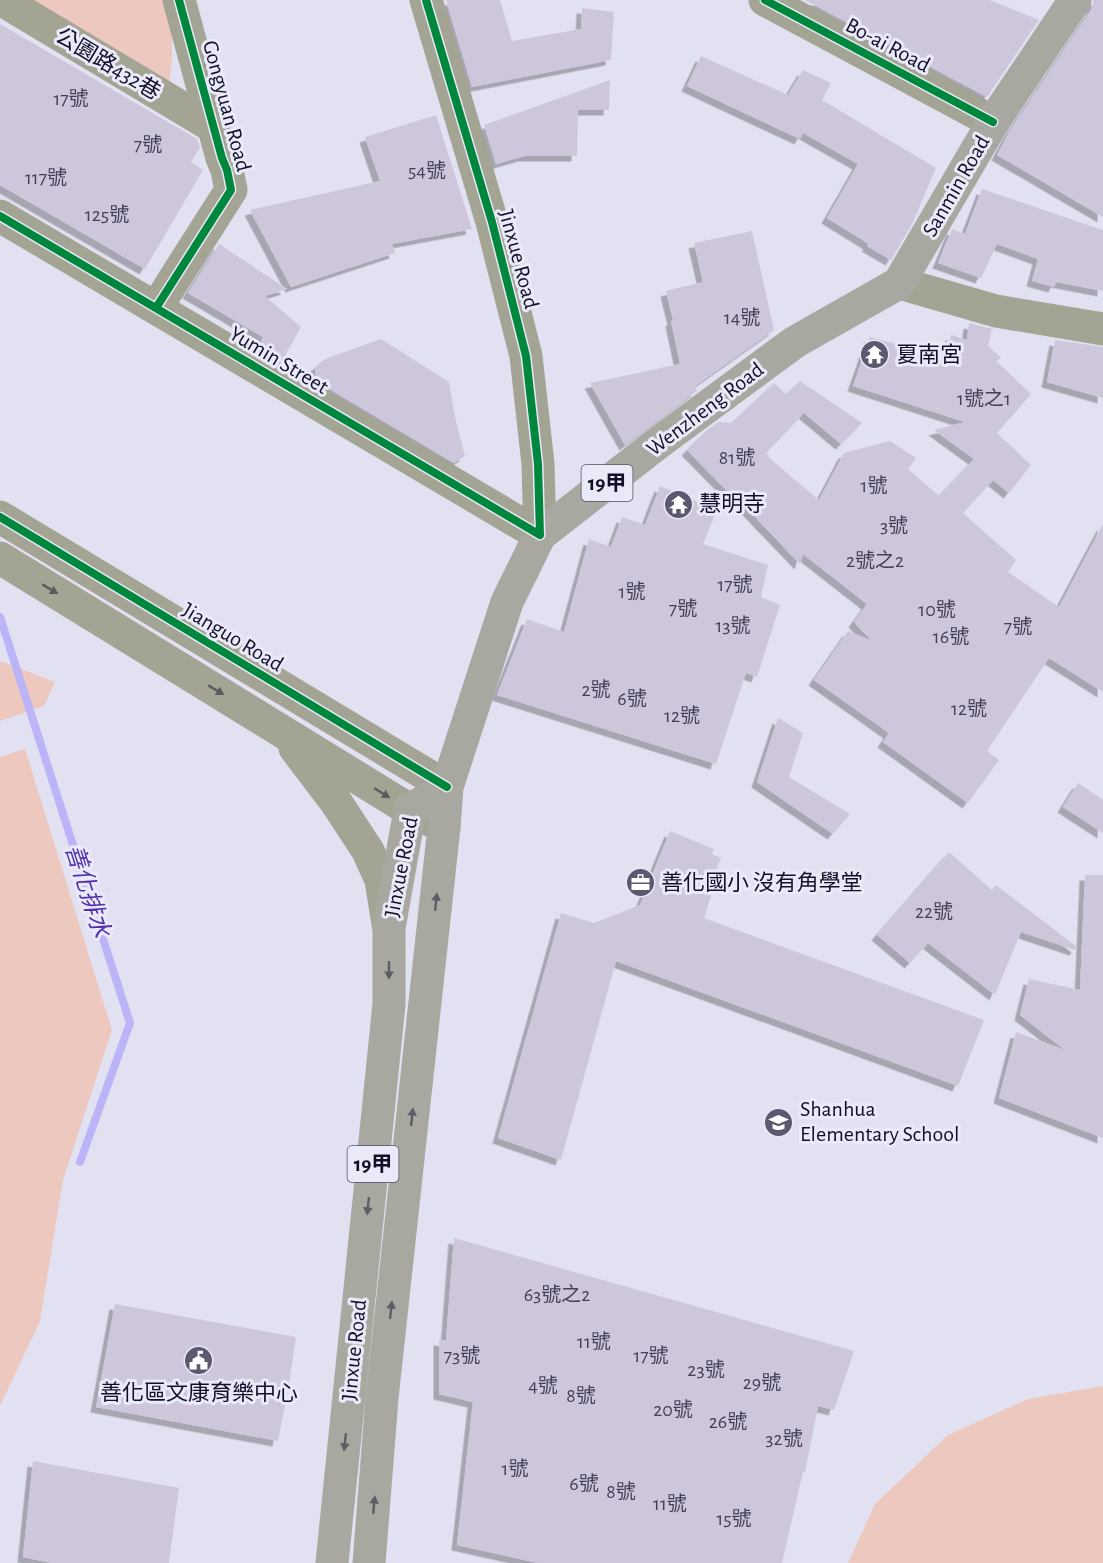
<svg xmlns="http://www.w3.org/2000/svg" width="1103" height="1563" viewBox="0 0 1103 1563" font-family="'Alegreya Sans','Noto Sans TC',sans-serif">
<style>
.green{fill:#ecc8be}
.lines{fill:none;stroke-linecap:round;stroke-linejoin:round}
.stream{stroke:#bbb4f7;stroke-width:8}
.building{fill:#cec7dc;filter:url(#shadow)}
.minor{stroke:#a4a495;stroke-width:33}
.major{stroke:#a9a8a0;stroke-width:33}
.cycleway-casing{stroke:#eae9f8;stroke-width:11}
.cycleway{stroke:#00873e;stroke-width:8}
.oneway{fill:#5b5a5e}
.oneway2{fill:#5e5c64}
.labels{text-anchor:middle;dominant-baseline:central;stroke-width:6;stroke-linejoin:round;paint-order:stroke}
.number-label{font-size:20px;fill:#444058}
.shield{fill:#eae9f8;stroke:#535066;stroke-width:1.5}
.shield-label{font-size:21px;font-weight:bold;fill:#120f28}
.street-label{font-size:22px;fill:#120f28;stroke:#eae9f8}
.poi-label{font-size:22px;fill:#120f28;stroke:#eae9f8;text-anchor:start}
.water-label{font-size:24px;font-style:italic;fill:#5232af;stroke:#eae9f8}
</style>
<defs>
<filter id="shadow"><feDropShadow dx="-5.5" dy="5.5" stdDeviation="0" flood-color="#0004"/></filter>
</defs>
<rect width="100%" height="100%" fill="#e2e1f2"/>
<path class="green" d="M 0,0 L 166,0 C 173,26 174,56 169,82 Z
M 0,661 L 55,682 L 44,706 L 0,721 Z
M 25,749 L 112,1030 L 63,1180 L 40,1321 L 0,1406 L 0,757 Z
M 1103,1386 L 1103,1563 L 848,1563 L 875,1504 L 948,1435 L 1028,1399 Z"/>
<g class="lines">
<path class="stream" d="M 0,617 L 130,1023 L 80,1162"/>
</g>
<path class="building" d="M 446,0 L 500,0 L 512,41 L 581,29 L 582,8 L 614,12 L 611,60 L 472,87 Z
M 805,0 L 990,0 L 1039,20 L 987,97 Z
M 1094,0 L 1103,0 L 1103,217 L 997,155 L 1009,132 L 1091,10 Z
M 0,24 L 197,139 L 200,147 L 191,162 L 203,170 L 145,269 L 0,185 Z
M 701,56 L 788,95 L 803,70 L 831,83 L 822,100 L 936,168 L 913,222 L 891,260 L 867,246 L 869,244 L 827,218 L 858,164 L 803,133 L 800,139 L 687,86 Z
M 610,80 L 609,110 L 578,110 L 577,156 L 524,156 L 496,164 L 484,125 Z
M 436,115 L 472,229 L 392,244 L 395,253 L 291,287 L 250,210 L 380,181 L 365,137 Z
M 982,189 L 1103,230 L 1103,291 L 1056,282 L 1054,287 L 1032,281 L 1038,259 L 997,244 L 981,278 L 938,263 L 952,229 L 965,234 Z
M 752,231 L 774,330 L 695,386 L 697,391 L 625,445 L 590,383 L 680,364 L 671,321 L 673,320 L 666,291 L 703,282 L 694,243 Z
M 219,244 L 287,289 L 265,296 L 301,327 L 282,361 L 259,347 L 263,337 L 188,293 Z
M 969,323 L 992,329 L 988,346 L 1001,358 L 996,361 L 1031,394 L 997,433 L 1031,465 L 1009,493 L 993,480 L 963,513 L 1016,560 L 1008,572 L 1059,607 L 1103,524 L 1103,692 L 1049,658 L 987,751 L 999,760 L 968,803 L 883,742 L 889,733 L 814,680 L 848,631 L 872,641 L 854,622 L 867,604 L 803,554 L 800,564 L 735,496 L 734,498 L 687,450 L 705,432 L 718,422 L 731,423 L 774,383 L 786,394 L 800,381 L 862,423 L 841,444 L 804,413 L 766,453 L 769,456 L 768,457 L 819,500 L 844,453 L 890,441 L 916,458 L 908,469 L 939,496 L 974,459 L 934,430 L 965,422 L 853,386 L 870,337 L 900,345 L 947,363 L 951,335 L 967,340 Z
M 381,339 L 449,382 L 455,417 L 465,456 L 454,463 L 316,381 L 315,367 L 325,359 Z
M 1055,340 L 1103,347 L 1103,398 L 1047,382 Z
M 660,486 L 717,510 L 703,544 L 768,565 L 761,597 L 780,605 L 757,677 L 746,673 L 716,764 L 497,695 L 527,619 L 564,632 L 589,539 L 611,547 L 622,517 L 645,525 Z
M 778,718 L 803,733 L 789,777 L 850,814 L 833,834 L 757,782 Z
M 1078,783 L 1103,800 L 1103,833 L 1063,807 Z
M 670,831 L 714,849 L 712,854 L 721,858 L 709,888 L 711,896 L 704,918 L 984,1020 L 958,1086 L 616,961 L 561,1160 L 498,1138 L 561,913 L 594,923 L 640,905 Z
M 949,852 L 992,890 L 996,885 L 1077,947 L 1075,950 L 1021,932 L 995,995 L 928,943 L 910,963 L 877,935 Z
M 1085,875 L 1103,875 L 1103,1138 L 999,1098 L 1016,1032 L 1065,1050 L 1020,1015 L 1029,979 L 1080,990 Z
M 454,1238 L 854,1351 L 834,1410 L 818,1406 L 805,1472 L 803,1472 L 782,1563 L 538,1563 L 457,1545 L 473,1402 L 439,1394 L 439,1340 L 446,1341 Z
M 115,1304 L 296,1337 L 289,1384 L 278,1441 L 96,1407 Z
M 33,1461 L 179,1488 L 169,1563 L 52,1563 L 23,1557 Z"/>
<g class="lines">
<path class="minor" d="M 2,0 L 214,127
M 426,0 L 492,222 L 526,356 L 538,464 L 540,535
M 765,0 L 993,122
M 0,216 L 540,535
M 899,283 L 996,311 L 1103,329
M 156,308 L 231,190 L 227,170 L 222,158 L 179,0
M 0,517 L 447,787
M 0,558 L 410,810 L 444,827
M 295,748 L 336,802 L 368,851 L 381,880 L 388,924"/>
<path class="major" d="M 332,1563 L 389,1004 L 389,928 L 410,810 L 447,787
M 369,1563 L 382,1398 L 444,827 L 447,787 L 507,602 L 540,535 L 658,443 L 795,342 L 899,283 L 993,122 L 1075,0"/>
<defs>
<path id="cycleway" d="M 426,0 L 492,222 L 526,356 L 538,464 L 540,535
M 765,0 L 993,122
M 0,216 L 540,535
M 156,308 L 231,190 L 227,170 L 222,158 L 179,0
M 0,517 L 447,787"/>
</defs>
<use href="#cycleway" class="cycleway-casing"/>
<use href="#cycleway" class="cycleway"/>
</g>
<defs><path id="oneway-solid" d="M-6-.8H1V-3.2L6.5 0L1 3.2V.8H-6Z" transform="scale(1.5)"/></defs>
<g class="oneway">
<use href="#oneway-solid" transform="translate(50 589) rotate(31)"/>
<use href="#oneway-solid" transform="translate(216 690) rotate(31)"/>
<use href="#oneway-solid" transform="translate(382 793) rotate(32)"/>
</g>
<g class="oneway2">
<use href="#oneway-solid" transform="translate(436 902) rotate(-84)"/>
<use href="#oneway-solid" transform="translate(389 970) rotate(90)"/>
<use href="#oneway-solid" transform="translate(412 1117) rotate(-84)"/>
<use href="#oneway-solid" transform="translate(368 1206) rotate(96)"/>
<use href="#oneway-solid" transform="translate(391 1310) rotate(-84)"/>
<use href="#oneway-solid" transform="translate(345 1442) rotate(96)"/>
<use href="#oneway-solid" transform="translate(374 1505) rotate(-85)"/>
</g>
<defs>
<symbol id="temple-disc" viewBox="-11 -11 22 22"><circle r="9.5" fill="#5b586f" stroke="#eae9f8"/><path d="M0-6L5-2H3V0L6.5 2.5H4V6H1.5V3h-3V6H-4V2.5H-6.5L-3 0V-2H-5Z" fill="#fff"/></symbol>
<symbol id="office-disc" viewBox="-11 -11 22 22"><circle r="9.5" fill="#5b586f" stroke="#eae9f8"/><path d="M-6-3h4V-5.5h4V-3h4V5H-6ZM-1-4.5V-3h2v-1.5ZM-6 0V1H6V0Z" fill="#fff"/></symbol>
<symbol id="school-disc" viewBox="-11 -11 22 22"><circle r="9.5" fill="#5b586f" stroke="#eae9f8"/><path d="M0-5L7-2L0 1L-7-2ZM-4 1L0 2.5L4 1V4Q0 6-4 4Z" fill="#fff"/></symbol>
<symbol id="civic-disc" viewBox="-11 -11 22 22"><circle r="9.5" fill="#5b586f" stroke="#eae9f8"/><path d="M-.6-6.5H3V-4.5H.6V-3L4-1V1h2V6H-6V1h2V-1L-.6-3ZM-1.2 2.5V6h2.4V2.5Z" fill="#fff"/></symbol>
</defs>
<g fill-rule="evenodd">
<use href="#temple-disc" x="858" y="338" width="33" height="33"/>
<use href="#temple-disc" x="662" y="488" width="33" height="33"/>
<use href="#office-disc" x="624" y="866" width="33" height="33"/>
<use href="#school-disc" x="762" y="1106" width="33" height="33"/>
<use href="#civic-disc" x="182" y="1344" width="33" height="33"/>
</g>
<g class="labels">
<g class="number-label">
<text x="71" y="99">17號</text>
<text x="148" y="145">7號</text>
<text x="427" y="171">54號</text>
<text x="46" y="178">117號</text>
<text x="107" y="215">125號</text>
<text x="742" y="318">14號</text>
<text x="984" y="399">1號之1</text>
<text x="737" y="458">81號</text>
<text x="874" y="486">1號</text>
<text x="894" y="526">3號</text>
<text x="875" y="561">2號之2</text>
<text x="735" y="585">17號</text>
<text x="632" y="592">1號</text>
<text x="683" y="609">7號</text>
<text x="937" y="610">10號</text>
<text x="733" y="626">13號</text>
<text x="1018" y="627">7號</text>
<text x="951" y="637">16號</text>
<text x="596" y="690">2號</text>
<text x="632" y="699">6號</text>
<text x="969" y="709">12號</text>
<text x="682" y="716">12號</text>
<text x="934" y="912">22號</text>
<text x="557" y="1295">63號之2</text>
<text x="594" y="1342">11號</text>
<text x="462" y="1356">73號</text>
<text x="651" y="1356">17號</text>
<text x="706" y="1370">23號</text>
<text x="762" y="1383">29號</text>
<text x="543" y="1386">4號</text>
<text x="581" y="1396">8號</text>
<text x="673" y="1410">20號</text>
<text x="728" y="1422">26號</text>
<text x="784" y="1439">32號</text>
<text x="515" y="1469">1號</text>
<text x="584" y="1484">6號</text>
<text x="621" y="1492">8號</text>
<text x="670" y="1504">11號</text>
<text x="734" y="1519">15號</text>
</g>
<g class="shield">
<rect x="581.5" y="465" width="51" height="36" rx="4.5"/>
<rect x="347.5" y="1146" width="51" height="36" rx="4.5"/>
</g>
<g class="shield-label">
<text x="607" y="483">19甲</text>
<text x="373" y="1164">19甲</text>
</g>
<g class="street-label">
<text transform="translate(888 45) rotate(28)">Bo-ai Road</text>
<text transform="translate(108 64) rotate(31)">公園路432巷</text>
<text transform="translate(227 106) rotate(75)">Gongyuan Road</text>
<text transform="translate(956 186) rotate(-60)">Sanmin Road</text>
<text transform="translate(519 259) rotate(75)">Jinxue Road</text>
<text transform="translate(279 360) rotate(31)">Yumin Street</text>
<text transform="translate(705 409) rotate(-37)">Wenzheng Road</text>
<text transform="translate(233 637) rotate(31)">Jianguo Road</text>
<text transform="translate(401 867) rotate(-79)">Jinxue Road</text>
<text transform="translate(354 1350) rotate(-84)">Jinxue Road</text>
</g>
<g class="poi-label">
<text x="896" y="355">夏南宮</text>
<text x="699" y="504">慧明寺</text>
<text x="661" y="883">善化國小 沒有角學堂</text>
<text x="800" y="1109">Shanhua<tspan x="800" dy="25">Elementary School</tspan></text>
<text x="199" y="1393" text-anchor="middle">善化區文康育樂中心</text>
</g>
<g class="water-label">
<text transform="translate(87 891) rotate(72)">善化排水</text>
</g>
</g>
</svg>
